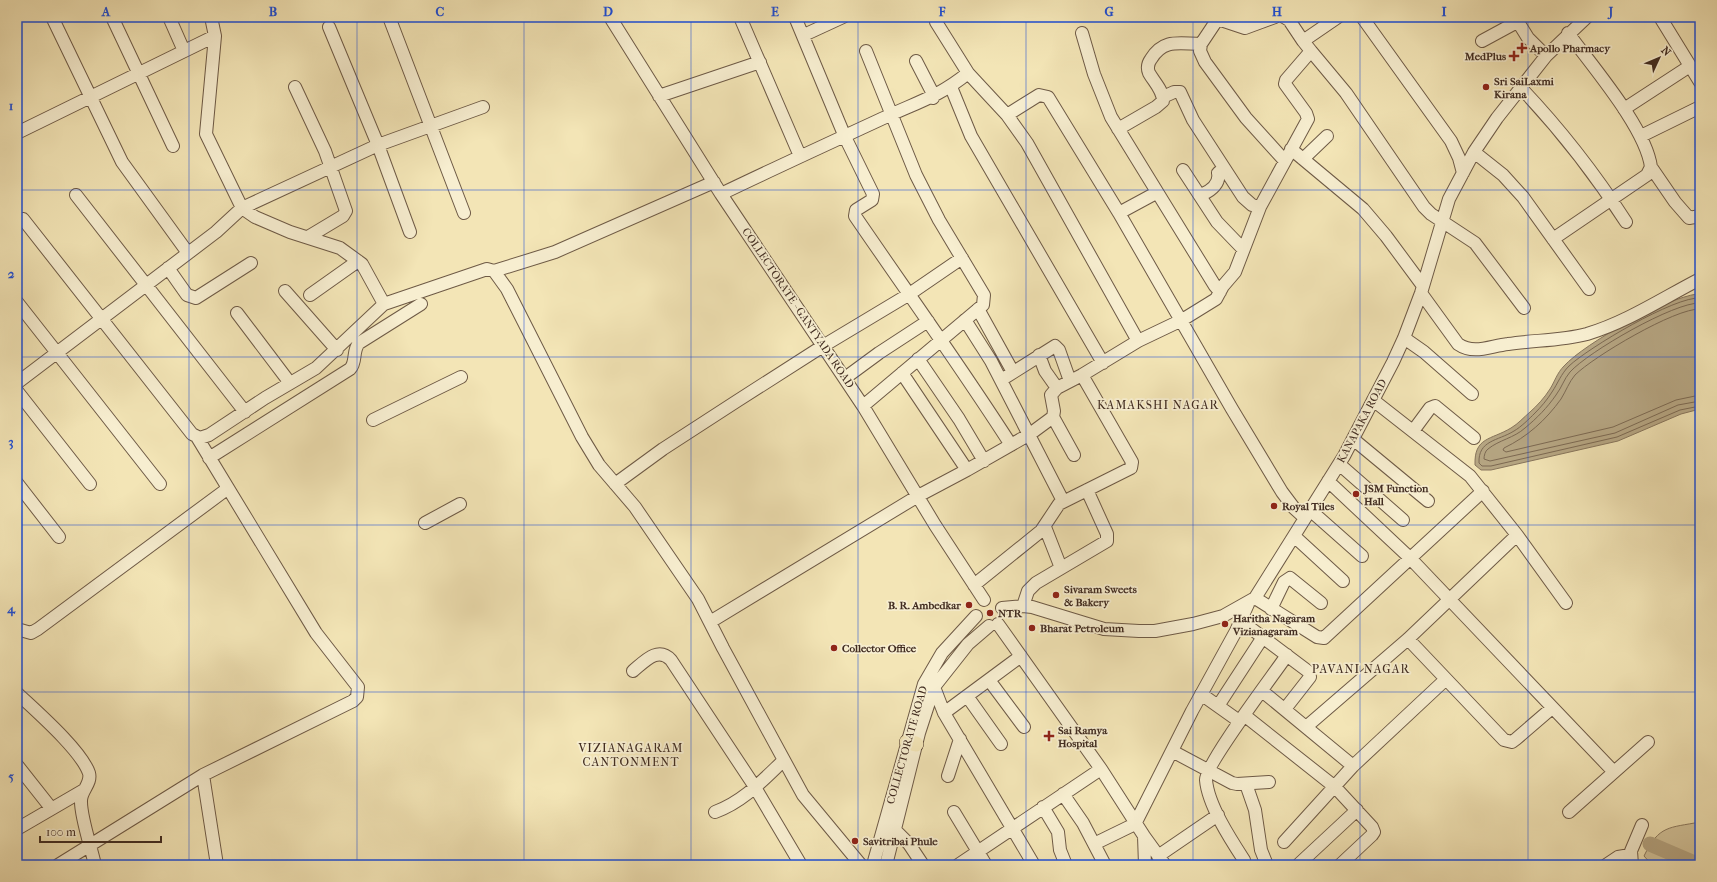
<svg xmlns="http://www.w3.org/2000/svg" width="1717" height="882" viewBox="0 0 1717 882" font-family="'IM FELL French Canon',serif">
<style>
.green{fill:#d5c69d;stroke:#8b795f}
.water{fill:#b6a683;stroke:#87755c}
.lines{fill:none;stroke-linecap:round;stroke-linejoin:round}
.shore{stroke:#7c6952;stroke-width:1}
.river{stroke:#b6a683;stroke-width:15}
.minor-casing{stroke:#6e5a46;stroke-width:14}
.major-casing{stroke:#412c21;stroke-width:16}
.minor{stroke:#f7eed0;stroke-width:12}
.major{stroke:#f3e5b6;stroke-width:15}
.grid{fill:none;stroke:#1d4ed8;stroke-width:1;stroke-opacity:0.55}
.poi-dot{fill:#8f2418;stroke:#f7eed0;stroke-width:1.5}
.labels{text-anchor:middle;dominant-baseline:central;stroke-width:3.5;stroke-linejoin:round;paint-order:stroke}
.poi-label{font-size:11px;font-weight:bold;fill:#412c21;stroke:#f7eed0;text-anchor:start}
.street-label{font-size:11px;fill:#412c21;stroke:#f7eed0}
.neighbourhood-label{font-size:12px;letter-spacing:1px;fill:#412c21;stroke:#f7eed0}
.neatline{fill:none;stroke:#1d4ed8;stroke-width:1.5}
.grid-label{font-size:13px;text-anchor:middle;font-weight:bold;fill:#1d4ed8}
</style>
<rect width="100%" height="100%" fill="#f3e5b6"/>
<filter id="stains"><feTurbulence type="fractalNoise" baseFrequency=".005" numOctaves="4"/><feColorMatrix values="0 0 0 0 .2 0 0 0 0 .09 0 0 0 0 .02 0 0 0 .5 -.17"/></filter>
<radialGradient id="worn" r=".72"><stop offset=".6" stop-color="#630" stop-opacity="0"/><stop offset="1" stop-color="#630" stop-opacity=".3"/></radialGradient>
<path class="green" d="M 1700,822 L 1700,865 L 1652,865 L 1644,856 C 1659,825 1669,828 1700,822 Z"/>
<path class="water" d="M 1697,294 L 1700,295 L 1700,409 L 1681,414 L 1618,441 L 1491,470 L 1481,470 L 1475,465 C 1474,437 1491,440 1511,428 C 1518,424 1524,417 1530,412 C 1537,406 1545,397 1550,389 C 1555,381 1557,373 1564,366 C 1585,343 1666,298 1697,294 Z"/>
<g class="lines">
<path class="shore" d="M 1700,298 C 1675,296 1588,348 1569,366 C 1561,374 1558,383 1552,392 C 1547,400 1541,407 1535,413 C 1529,419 1521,427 1514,431 C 1498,441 1478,440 1479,463 L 1482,466 L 1491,466 L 1617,437 L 1680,410 L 1700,406
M 1700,303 C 1674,302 1588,352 1570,372 C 1564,379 1562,387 1556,395 C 1547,408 1537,418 1525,428 C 1514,438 1499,440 1488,449 C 1485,451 1484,456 1484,459 L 1490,461 L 1615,433 L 1678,405 L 1700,401
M 1700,309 C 1675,308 1593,357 1575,375 C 1569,382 1566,391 1561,399 C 1546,420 1527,437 1504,448 L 1503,450 L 1506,452 L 1613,427 L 1676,400 L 1700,395"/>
<path class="river" d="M 1650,844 L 1699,865"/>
<defs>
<path id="minor" d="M 52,17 L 122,162 L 188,253
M 112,17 L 173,146
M 169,17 L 184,51
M 211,17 L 215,36 L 206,134 L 242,208 L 378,145 L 483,107
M 389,17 L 464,213
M 610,17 L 721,194 L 863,406 L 935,525 L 984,600
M 740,17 L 800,156
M 795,17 L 845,137 L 873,194 L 872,200 L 856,210 L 855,216 C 907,292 961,367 1011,445
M 937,17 L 936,22 L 968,73 L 1007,115 L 1027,143 L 1138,341
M 1219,17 L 1201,44 L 1200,51 L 1205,62 L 1246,118 L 1284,160
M 1284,17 L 1289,20 L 1303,41
M 1362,17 L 1451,141 L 1459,158 L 1463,173
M 1515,17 L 1528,38 L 1546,56
M 1660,17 L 1700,82
M 1218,19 L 1245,28 L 1275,17
M 329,27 L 378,145 L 410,232
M 1082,33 L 1094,74 L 1111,117 L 1215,286 L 1220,292
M 804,35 L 843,17
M 1482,41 L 1517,22
M 1311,51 L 1346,93 L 1424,207 L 1431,214 L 1475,243 L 1524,308
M 916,61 L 932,92 L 933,98
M 295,87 L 325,151 L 346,211 L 343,216 L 308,237
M 951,87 L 971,136 L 1103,363
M 1521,88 C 1560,129 1595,174 1626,222
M 659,96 L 760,62
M 1163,97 L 1174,92 L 1180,92 L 1193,120 L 1243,197 L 1252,205 L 1260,207
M 1624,109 L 1690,66
M 1007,115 L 1039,95 L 1048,97 L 1119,213 L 1232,409 L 1282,492 L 1294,508 L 1305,518
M 1118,129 L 1156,107 L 1163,101 C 1163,90 1154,82 1149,73 C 1147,68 1148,63 1151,59 C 1164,38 1180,44 1201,44
M 17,133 L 215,36
M 1641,136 L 1700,107
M 1291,149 L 1363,209 L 1386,236 L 1423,286
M 1474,152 L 1503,175 L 1523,197 L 1589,289
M 1303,159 L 1327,136
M 1651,167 L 1675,202 L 1689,218 L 1700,216
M 1183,170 L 1217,222 L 1243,249
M 1198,193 L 1203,194 C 1212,190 1220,183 1218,173 L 1224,168
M 721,194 C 777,167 834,141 890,115 C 921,101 941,95 968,73
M 76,195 L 245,412
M 1119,213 L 1156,193
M 23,219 L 192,434 L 200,438 L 209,435 L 265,398 L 316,368 L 384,304 L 487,269 L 494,271 L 507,289 L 582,437 L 599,465 L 635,507 L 698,599 L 723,648 L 803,795 L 861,865
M 1553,239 L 1647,175 L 1651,167 C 1646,128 1592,66 1568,33
M 168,268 L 187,295 L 196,298 L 251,263
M 494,271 L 555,252 L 714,182
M 285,291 L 337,350
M 1421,293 L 1458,344 C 1474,355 1490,346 1508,344 C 1534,340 1561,341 1587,334 C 1627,322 1663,298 1700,279
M 310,295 L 358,261
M 17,302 L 160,484
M 978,309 L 1013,372
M 237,313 L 290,383
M 965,320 L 991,361 L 1063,501
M 1404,338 L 1424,352 L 1472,394
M 1039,355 L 1045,371 L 1057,388
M 918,359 L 959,419 L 984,461
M 902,373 L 967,470
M 845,378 L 879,353 L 928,321
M 1001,380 L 1055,346 L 1059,350 L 1070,381
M 17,383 L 216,232 L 242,208 L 255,217 L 290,232 L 340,248 L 362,264 L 384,304
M 17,391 L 90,484
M 1373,400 L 1470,476 L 1517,535 L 1566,603
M 863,406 L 983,305 L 984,295 L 939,220 L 916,175 L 866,51
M 1053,417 L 1074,455
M 373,420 L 461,377
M 1413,431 L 1430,408 L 1435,406 L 1474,438
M 1353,439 L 1428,501
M 209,458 L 350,369 C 357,362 352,351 359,343 L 421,304
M 1339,464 L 1403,520
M 1328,481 L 1410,558 L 1614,772
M 17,483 L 59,537
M 615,484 L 663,449 L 737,401 L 823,346 L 908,295 L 962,258
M 1310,510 L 1362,556
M 425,523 L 460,504
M 1045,527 L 1061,568
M 1294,536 L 1343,581
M 974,585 L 1041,531 L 1059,504 L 1131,468 L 1132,462 L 1082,375
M 1255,598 L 1317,637 L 1324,638 L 1483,491
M 1023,606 L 1028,591 L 1036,583 L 1107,541 L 1107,534 L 1087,490
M 1002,608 L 1023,606 L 1032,607 L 1104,629 L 1139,631 L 1155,631 L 1193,624 L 1223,616 L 1255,598 L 1344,456 L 1393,362 L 1404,338 L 1421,293 L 1449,199 L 1474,152 L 1497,118 L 1546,56 L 1587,17
M 1271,609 L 1284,582 L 1290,578 L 1321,603
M 1241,621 L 1309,672 L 1310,677 L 1285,709
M 710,622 L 918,496 L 967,470 L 1030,434 L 1053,417 L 1054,411 L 1051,395 L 1057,388 L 1082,375 L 1138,341 L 1182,320 L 1216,299 L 1223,286 L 1235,272 L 1260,207 L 1308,119 L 1306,113 L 1285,84 L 1286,80 L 1311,51 L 1303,41 L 1338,17
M 998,624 L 1101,769 L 1144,836 L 1165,865
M 17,629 L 31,633 L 38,629 L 227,489
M 1408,639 L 1504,740 L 1512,742 L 1516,739 L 1552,708
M 633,671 C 645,661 658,646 671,660 L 753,784 L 801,865
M 989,680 L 1024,727
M 934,687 L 944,713 L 1034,865
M 1262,691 L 1353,766
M 17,693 C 36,711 81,750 89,773 C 92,784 80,791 81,802 C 81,818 91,847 95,865
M 1201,694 L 1239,721
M 967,696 L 1001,744
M 1218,706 L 1263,637
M 944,713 L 1021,656
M 1244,715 L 1335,787 L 1372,827 L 1374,832 L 1372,835 L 1340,865
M 1306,727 L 1408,639 L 1517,535
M 1172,751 L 1232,783 L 1237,784 L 1269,782
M 17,765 L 51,808
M 203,775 L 217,865
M 948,776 L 960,739
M 1246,784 L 1255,810 L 1261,850 L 1267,865
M 1063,794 L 1083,823 L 1105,865
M 1043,807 L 1058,832 L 1060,850 L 1066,865
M 715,812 C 743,802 763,780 784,760
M 954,812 L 986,865
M 1569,812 L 1648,742
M 17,829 L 84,790
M 895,830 L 909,844 L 923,865
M 1144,836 L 1145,865
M 1284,842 L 1353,766 L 1445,680
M 1094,844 L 1135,824 L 1192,711 L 1236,631 L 1248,604
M 1158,856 L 1218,815
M 1299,864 L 1357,810
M 58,865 L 203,775 L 353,701 L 357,697 L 358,687 L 316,633 L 197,437
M 873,865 L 924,684 L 942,653 L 976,616
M 886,865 L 919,733 L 934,687 L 968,644 L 989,626
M 958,865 L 1101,769
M 1245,865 L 1244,860 C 1231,840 1208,805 1206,780 C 1204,766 1275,673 1287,655
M 1606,865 L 1618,857 L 1630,855
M 1632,865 L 1631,851 L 1642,825"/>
<path id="major" d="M 907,742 L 916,744"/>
</defs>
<use href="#minor" class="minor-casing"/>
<use href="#major" class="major-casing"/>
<use href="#minor" class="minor"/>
<use href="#major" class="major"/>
</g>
<path class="grid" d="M 189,17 L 189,865M 357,17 L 357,865M 524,17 L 524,865M 691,17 L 691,865M 858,17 L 858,865M 1026,17 L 1026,865M 1193,17 L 1193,865M 1360,17 L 1360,865M 1528,17 L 1528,865M 17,190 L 1700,190M 17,357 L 1700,357M 17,525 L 1700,525M 17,692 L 1700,692"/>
<g class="poi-dot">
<path d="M1520 42h4v4h4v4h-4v4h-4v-4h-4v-4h4z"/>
<path d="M1512 50h4v4h4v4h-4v4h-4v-4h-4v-4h4z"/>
<circle cx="1486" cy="87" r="4"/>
<circle cx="1356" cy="494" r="4"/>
<circle cx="1274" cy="506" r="4"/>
<circle cx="1056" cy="595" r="4"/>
<circle cx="969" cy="605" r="4"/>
<circle cx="990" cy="613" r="4"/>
<circle cx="1225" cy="624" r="4"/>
<circle cx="1032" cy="628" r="4"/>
<circle cx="834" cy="648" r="4"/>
<path d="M1047 730h4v4h4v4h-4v4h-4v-4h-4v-4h4z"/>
<circle cx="855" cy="841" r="4"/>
</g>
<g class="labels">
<g class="poi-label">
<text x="1530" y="48">Apollo Pharmacy</text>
<text x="1506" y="56" text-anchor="end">MedPlus</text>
<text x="1494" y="81">Sri SaiLaxmi<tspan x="1494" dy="13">Kirana</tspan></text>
<text x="1364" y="488">JSM Function<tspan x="1364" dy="13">Hall</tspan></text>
<text x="1282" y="506">Royal Tiles</text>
<text x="1064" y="589">Sivaram Sweets<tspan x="1064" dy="13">&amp; Bakery</tspan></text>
<text x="961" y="605" text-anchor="end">B. R. Ambedkar</text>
<text x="998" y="613">NTR</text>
<text x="1233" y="618">Haritha Nagaram<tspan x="1233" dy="13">Vizianagaram</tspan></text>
<text x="1040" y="628">Bharat Petroleum</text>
<text x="842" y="648">Collector Office</text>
<text x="1058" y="730">Sai Ramya<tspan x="1058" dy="13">Hospital</tspan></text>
<text x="863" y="841">Savitribai Phule</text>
</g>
<g class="street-label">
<text transform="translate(798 308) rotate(56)">COLLECTORATE - GANTYADA ROAD</text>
<text transform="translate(1362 421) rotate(-62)">KANAPAKA ROAD</text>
<text transform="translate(907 745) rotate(-74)">COLLECTORATE ROAD</text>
</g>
<g class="neighbourhood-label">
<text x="1158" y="405">KAMAKSHI NAGAR</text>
<text x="1361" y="669">PAVANI NAGAR</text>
<text x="631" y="748">VIZIANAGARAM<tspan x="631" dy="14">CANTONMENT</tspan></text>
</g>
</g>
<rect width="1717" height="882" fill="none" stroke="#f3e5b6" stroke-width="44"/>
<g transform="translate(1659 58) rotate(46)" stroke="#f7eed0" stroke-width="3" paint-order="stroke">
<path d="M0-3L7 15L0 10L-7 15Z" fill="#412c21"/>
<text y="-6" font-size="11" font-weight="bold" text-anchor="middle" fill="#412c21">N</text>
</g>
<path d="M40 836v6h121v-6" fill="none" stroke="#412c21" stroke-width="2"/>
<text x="46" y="836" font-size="12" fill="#412c21" stroke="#f7eed0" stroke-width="3" paint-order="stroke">100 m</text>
<rect x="22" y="22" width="1673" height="838" class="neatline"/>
<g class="grid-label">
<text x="106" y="16">A</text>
<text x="273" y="16">B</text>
<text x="440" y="16">C</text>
<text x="608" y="16">D</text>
<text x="775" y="16">E</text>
<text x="942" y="16">F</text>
<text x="1109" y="16">G</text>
<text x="1277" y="16">H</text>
<text x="1444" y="16">I</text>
<text x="1611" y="16">J</text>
<text x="11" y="110">1</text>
<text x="11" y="278">2</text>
<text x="11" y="446">3</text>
<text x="11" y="613">4</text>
<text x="11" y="781">5</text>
</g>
<rect width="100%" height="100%" filter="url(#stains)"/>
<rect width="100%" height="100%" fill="url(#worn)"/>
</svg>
